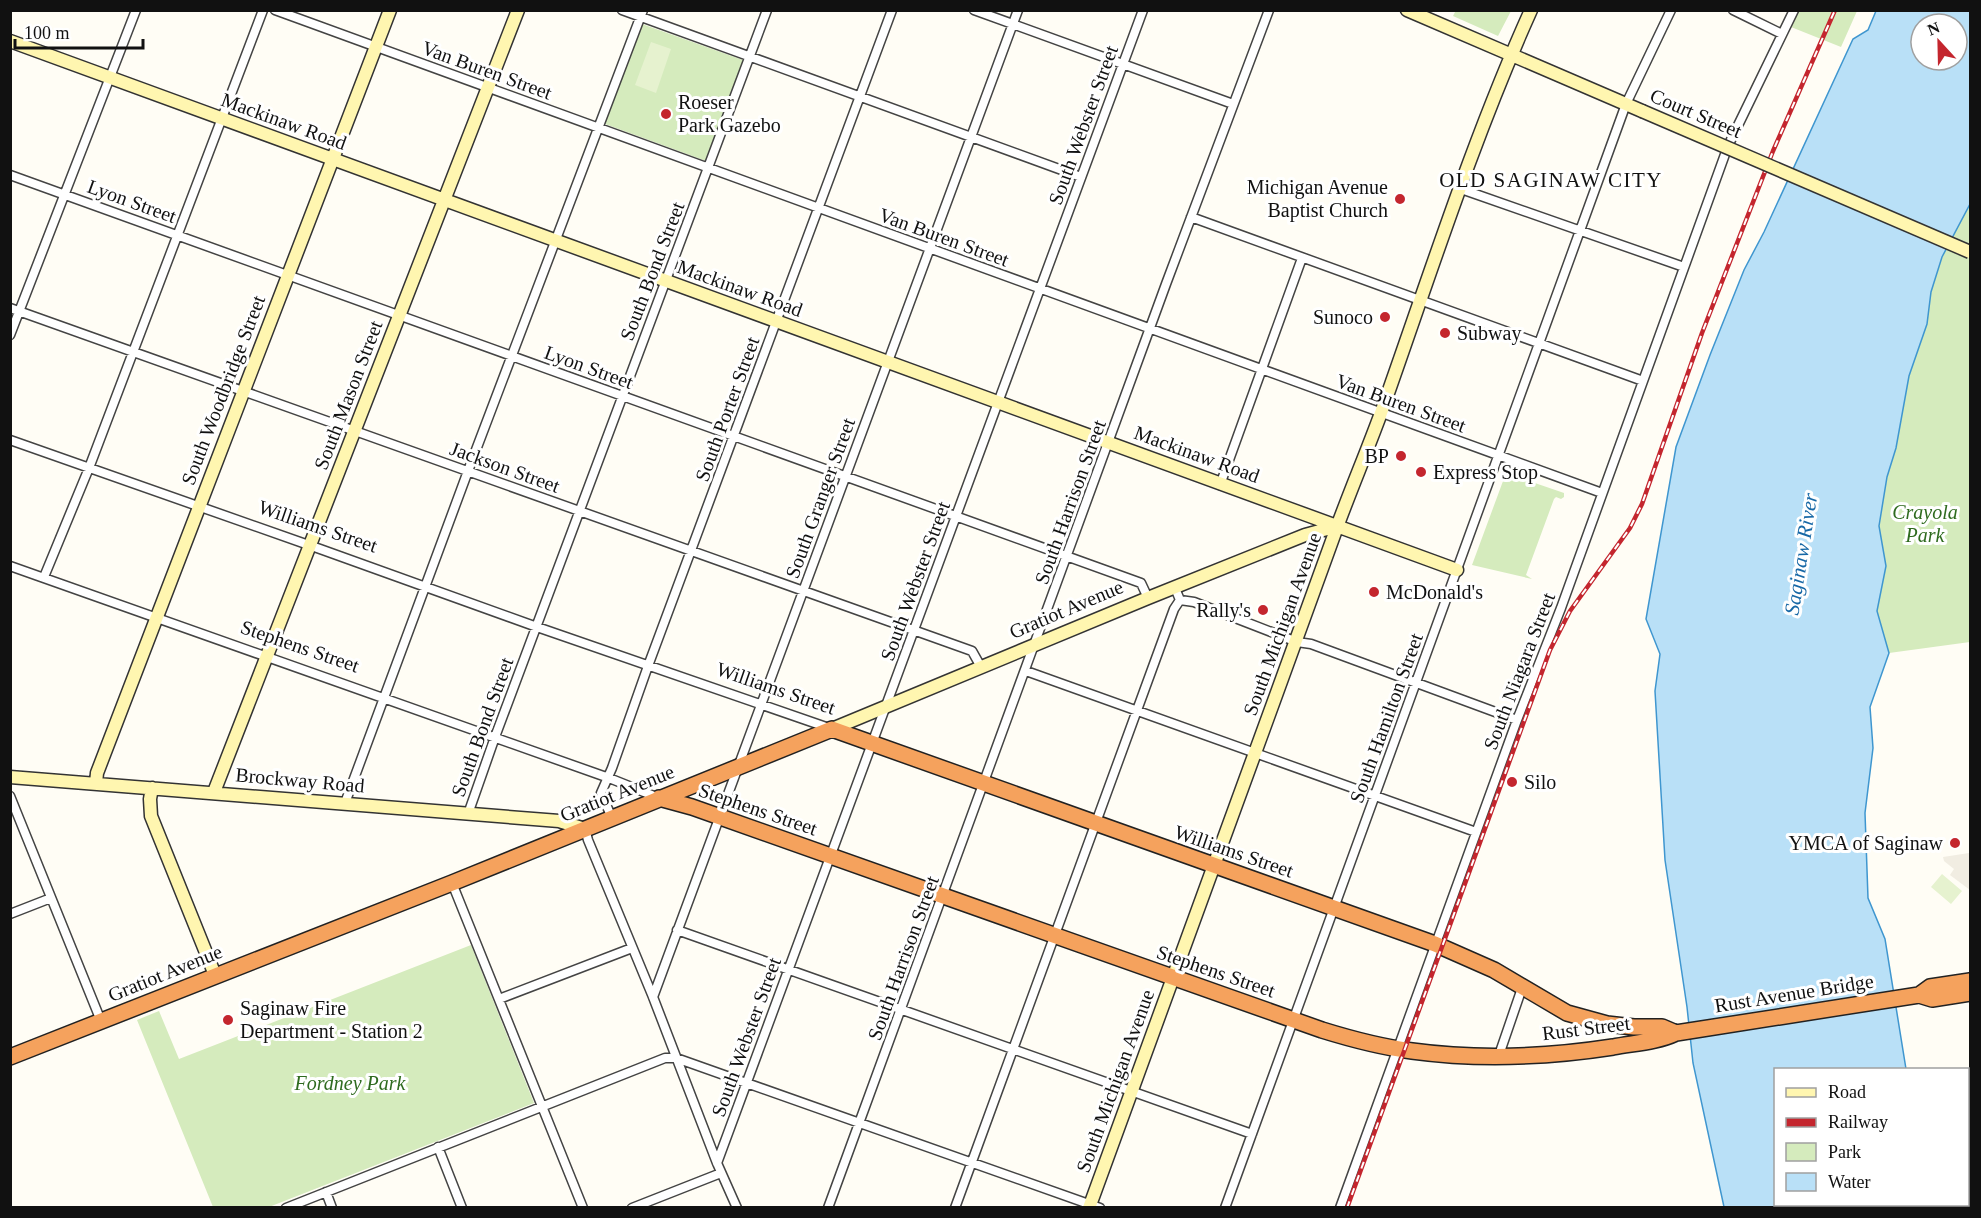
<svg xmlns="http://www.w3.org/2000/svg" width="1981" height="1218" viewBox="0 0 1981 1218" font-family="Georgia,serif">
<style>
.green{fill:#d5ebbd}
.pitch{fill:#e6f2cf}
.plaza{fill:#f1ede2}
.water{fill:#b9e0f7;stroke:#3f96cf;stroke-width:1.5;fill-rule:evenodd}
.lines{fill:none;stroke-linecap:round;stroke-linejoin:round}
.street-casing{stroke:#444;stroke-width:11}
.secondary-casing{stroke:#333;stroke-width:15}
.highway-casing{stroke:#222;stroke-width:18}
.street{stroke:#fff;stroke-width:8}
.secondary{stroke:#fff6b0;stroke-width:12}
.highway{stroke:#f5a25d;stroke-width:15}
.rail-casing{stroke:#c4262e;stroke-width:4.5}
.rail{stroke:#fff;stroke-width:2;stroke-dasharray:7;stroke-linecap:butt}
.secondary-bridge-casing{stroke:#333;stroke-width:15;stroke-linecap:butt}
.secondary-bridge{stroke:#fff6b0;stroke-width:12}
.poi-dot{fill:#c4262e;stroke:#fff;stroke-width:2}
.labels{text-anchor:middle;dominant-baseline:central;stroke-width:6;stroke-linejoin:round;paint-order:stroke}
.street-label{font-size:20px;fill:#111;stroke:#fff}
.poi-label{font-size:20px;fill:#111;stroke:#fff;text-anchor:start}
.park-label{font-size:20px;font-style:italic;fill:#2f6b1f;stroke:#fff}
.neighbourhood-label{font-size:21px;letter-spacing:1.5px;fill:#111;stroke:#fff}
.water-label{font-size:21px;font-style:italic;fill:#1768a6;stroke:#fff}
</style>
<rect width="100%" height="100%" fill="#fffdf5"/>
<path class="green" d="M 1456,10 L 1511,10 L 1511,11 L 1498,36 L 1453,16 Z
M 1799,11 L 1799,10 L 1857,11 L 1841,47 L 1791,27 Z
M 642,24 L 743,60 L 706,161 L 605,124 Z
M 1970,204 L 1970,642 L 1889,653 L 1877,611 L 1886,566 L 1879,526 L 1887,477 L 1896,448 L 1909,376 L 1927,324 L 1931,292 L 1942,257 Z
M 1506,473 L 1564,493 L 1564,497 L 1561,499 L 1556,497 L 1554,499 L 1526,575 L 1532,579 L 1472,565 Z
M 471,945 L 534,1103 L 269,1207 L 213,1207 L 137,1020 L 159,1011 L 179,1059 Z"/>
<path class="pitch" d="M 651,42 L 671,49 L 656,93 L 635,85 Z
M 1942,874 L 1962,891 L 1951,904 L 1931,887 Z"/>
<path class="plaza" d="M 1969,853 L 1970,865 L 1970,890 L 1950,875 L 1954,869 L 1944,861 L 1943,857 Z"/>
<path class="water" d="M 1876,11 L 1970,11 L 1970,204 L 1942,257 L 1931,292 L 1927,324 L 1909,376 L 1896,448 L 1887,477 L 1879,526 L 1886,566 L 1877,611 L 1889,653 L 1870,707 L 1873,748 L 1865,813 L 1868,898 L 1885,939 L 1906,1069 L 1776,1070 L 1776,1204 L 1946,1204 L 1947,1207 L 1724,1207 L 1693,1063 L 1687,1007 L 1665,860 L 1655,691 L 1660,654 L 1646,619 L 1676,447 L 1710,355 L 1744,270 L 1764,232 L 1853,39 L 1868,30 ZM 1921,24 L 1957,24 L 1957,60 L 1921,60 Z"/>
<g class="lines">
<defs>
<path id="street" d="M 275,10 L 1602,493
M 622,10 L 1081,177
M 974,10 L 1233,104
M 1733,10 L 1782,34
M 10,175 L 1141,583 L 1148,598
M 1461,189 L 1684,267
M 1191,217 L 1643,381
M 10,308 L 972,651 L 981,667
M 10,335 L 136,10
M 10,440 L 320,549 L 537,627 L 829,728
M 1220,485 L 1302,258
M 10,566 L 609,778 L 659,798
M 44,577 L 89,468 L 263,10
M 1175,588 L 1180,600 L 1194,602 L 1297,642 L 1311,644 L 1517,720
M 1026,671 L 1476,832
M 10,796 L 101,1021
M 345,803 L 468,471 L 643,10
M 468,814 L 495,737 L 767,10
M 612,818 L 601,793 L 612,768 L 648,666 L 892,10
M 585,829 L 588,840 L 653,997 L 717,1163 L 737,1208
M 452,883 L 583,1208
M 10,914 L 51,898
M 677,930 L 1252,1134
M 653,997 L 1018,10
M 499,999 L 632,948
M 1499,1055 L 1522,988
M 438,1147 L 462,1208
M 717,1163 L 1143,10
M 326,1192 L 332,1208
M 286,1208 L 665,1058 L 676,1058 L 1100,1208
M 632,1208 L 721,1173
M 828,1208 L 1166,284 L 1269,10
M 955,1208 L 1174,609 L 1180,600
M 1225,1208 L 1626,104 L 1671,10
M 1340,1208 L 1517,720 L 1561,608 L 1728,146 L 1794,10"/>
<path id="secondary" d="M 1407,10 L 1642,111
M 10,41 L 1457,570
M 832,729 L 1148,598 L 1305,535 L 1338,526
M 10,777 L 559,821 L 585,829
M 96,783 L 97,773 L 390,10
M 152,788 L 150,799 L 151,816 L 215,975
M 214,792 L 518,10
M 1089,1208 C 1172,980 1255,754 1337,527 C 1351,489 1367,451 1381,413 C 1429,278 1472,141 1531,10"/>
<path id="highway" d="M 659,798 L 692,807 L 1322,1030 C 1351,1039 1381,1047 1412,1051 C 1478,1060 1548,1057 1613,1047 C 1634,1043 1657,1042 1676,1033 L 1919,995 L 1932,999 L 1970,993
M 1919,995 L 1930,987 L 1970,981
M 10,1057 L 452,883 L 832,729 L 1435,944 L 1494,970 L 1567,1013 L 1607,1024 L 1634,1027 L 1662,1027 L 1676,1033"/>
</defs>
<use href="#street" class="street-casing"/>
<use href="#secondary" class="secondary-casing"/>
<use href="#highway" class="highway-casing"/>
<use href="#street" class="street"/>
<use href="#secondary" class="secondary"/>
<use href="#highway" class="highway"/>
<defs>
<path id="rail" d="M 1347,1208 L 1550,650 L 1570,611 L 1630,528 L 1642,504 L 1702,333 L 1773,151 L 1835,10"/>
</defs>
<use href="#rail" class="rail-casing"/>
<use href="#rail" class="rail"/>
<defs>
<path id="secondary-bridge" d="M 1642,111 L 1970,252"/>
</defs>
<use href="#secondary-bridge" class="secondary-bridge-casing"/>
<use href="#secondary-bridge" class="secondary-bridge"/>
</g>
<g class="poi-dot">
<circle cx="666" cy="114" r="6"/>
<circle cx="1400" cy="199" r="6"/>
<circle cx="1385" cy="317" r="6"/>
<circle cx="1445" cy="333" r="6"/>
<circle cx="1401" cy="456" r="6"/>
<circle cx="1421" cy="472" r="6"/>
<circle cx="1374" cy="592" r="6"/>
<circle cx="1263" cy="610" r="6"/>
<circle cx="1512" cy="782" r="6"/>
<circle cx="1955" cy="843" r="6"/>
<circle cx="228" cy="1020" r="6"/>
</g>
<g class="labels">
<g class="street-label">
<text transform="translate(487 70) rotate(20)">Van Buren Street</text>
<text transform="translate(1696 113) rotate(23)">Court Street</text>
<text transform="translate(284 121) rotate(20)">Mackinaw Road</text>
<text transform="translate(1083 125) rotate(-70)">South Webster Street</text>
<text transform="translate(132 201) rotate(20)">Lyon Street</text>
<text transform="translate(944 237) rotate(20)">Van Buren Street</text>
<text transform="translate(652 271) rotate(-69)">South Bond Street</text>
<text transform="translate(740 288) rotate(20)">Mackinaw Road</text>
<text transform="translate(589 367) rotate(20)">Lyon Street</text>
<text transform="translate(223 390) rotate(-69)">South Woodbridge Street</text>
<text transform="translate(348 395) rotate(-69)">South Mason Street</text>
<text transform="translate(1401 403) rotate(20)">Van Buren Street</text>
<text transform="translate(727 409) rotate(-70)">South Porter Street</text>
<text transform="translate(1197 454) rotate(20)">Mackinaw Road</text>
<text transform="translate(505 467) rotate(20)">Jackson Street</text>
<text transform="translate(820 498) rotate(-70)">South Granger Street</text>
<text transform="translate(1070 502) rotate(-70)">South Harrison Street</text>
<text transform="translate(318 526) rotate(19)">Williams Street</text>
<text transform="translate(915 581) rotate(-70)">South Webster Street</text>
<text transform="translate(1066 609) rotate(-23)">Gratiot Avenue</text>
<text transform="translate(1282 624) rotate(-70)">South Michigan Avenue</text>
<text transform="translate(300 646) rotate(19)">Stephens Street</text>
<text transform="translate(1519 671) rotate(-69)">South Niagara Street</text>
<text transform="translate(776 688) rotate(19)">Williams Street</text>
<text transform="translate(1386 718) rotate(-70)">South Hamilton Street</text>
<text transform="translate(482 727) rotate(-70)">South Bond Street</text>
<text transform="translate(300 780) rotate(5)">Brockway Road</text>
<text transform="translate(617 793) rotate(-22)">Gratiot Avenue</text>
<text transform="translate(758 809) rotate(19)">Stephens Street</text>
<text transform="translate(1234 851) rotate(19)">Williams Street</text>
<text transform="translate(903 958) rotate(-70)">South Harrison Street</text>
<text transform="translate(1216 971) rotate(19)">Stephens Street</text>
<text transform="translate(165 973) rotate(-22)">Gratiot Avenue</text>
<text transform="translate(1794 993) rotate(-9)">Rust Avenue Bridge</text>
<text transform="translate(1586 1028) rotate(-7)">Rust Street</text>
<text transform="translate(746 1037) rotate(-70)">South Webster Street</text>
<text transform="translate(1115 1081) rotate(-70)">South Michigan Avenue</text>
</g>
<g class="poi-label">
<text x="678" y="102">Roeser<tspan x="678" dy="23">Park Gazebo</tspan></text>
<text x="1388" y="187" text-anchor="end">Michigan Avenue<tspan x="1388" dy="23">Baptist Church</tspan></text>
<text x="1373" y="317" text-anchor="end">Sunoco</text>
<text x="1457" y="333">Subway</text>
<text x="1389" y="456" text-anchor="end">BP</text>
<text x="1433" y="472">Express Stop</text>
<text x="1386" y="592">McDonald's</text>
<text x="1251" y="610" text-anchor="end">Rally's</text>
<text x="1524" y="782">Silo</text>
<text x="1943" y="843" text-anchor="end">YMCA of Saginaw</text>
<text x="240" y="1008">Saginaw Fire<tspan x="240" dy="23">Department - Station 2</tspan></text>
</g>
<g class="park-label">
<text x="1925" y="512">Crayola<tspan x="1925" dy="23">Park</tspan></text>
<text x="350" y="1083">Fordney Park</text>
</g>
<g class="neighbourhood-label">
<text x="1551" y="180">OLD SAGINAW CITY</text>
</g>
<g class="water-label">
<text transform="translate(1801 554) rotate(-81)">Saginaw River</text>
</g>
</g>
<rect width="1981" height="1218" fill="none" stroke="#111111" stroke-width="24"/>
<rect x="1774" y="1068" width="195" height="138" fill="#ffffff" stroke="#a0a0a0" stroke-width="1.5"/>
<rect x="1786" y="1088" width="30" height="9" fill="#fff6b0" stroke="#a0a0a0" stroke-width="1.5"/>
<text x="1828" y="1098" font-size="18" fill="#111111">Road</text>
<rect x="1786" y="1118" width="30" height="9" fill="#c4262e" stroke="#a0a0a0" stroke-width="1.5"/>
<text x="1828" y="1128" font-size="18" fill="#111111">Railway</text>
<rect x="1786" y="1143" width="30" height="18" fill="#d5ebbd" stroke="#a0a0a0" stroke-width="1.5"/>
<text x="1828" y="1158" font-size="18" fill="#111111">Park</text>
<rect x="1786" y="1173" width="30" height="18" fill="#b9e0f7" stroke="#a0a0a0" stroke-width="1.5"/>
<text x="1828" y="1188" font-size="18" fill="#111111">Water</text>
<g transform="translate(1939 42) rotate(338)"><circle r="28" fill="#ffffff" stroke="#a0a0a0" stroke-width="1.5"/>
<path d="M0-4.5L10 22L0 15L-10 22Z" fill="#c4262e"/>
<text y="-9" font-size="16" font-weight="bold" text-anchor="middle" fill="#111111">N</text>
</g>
<path d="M15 39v9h128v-9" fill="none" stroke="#111111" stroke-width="3"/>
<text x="24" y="39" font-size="18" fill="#111111" stroke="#ffffff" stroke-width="4.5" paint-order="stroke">100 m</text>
</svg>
